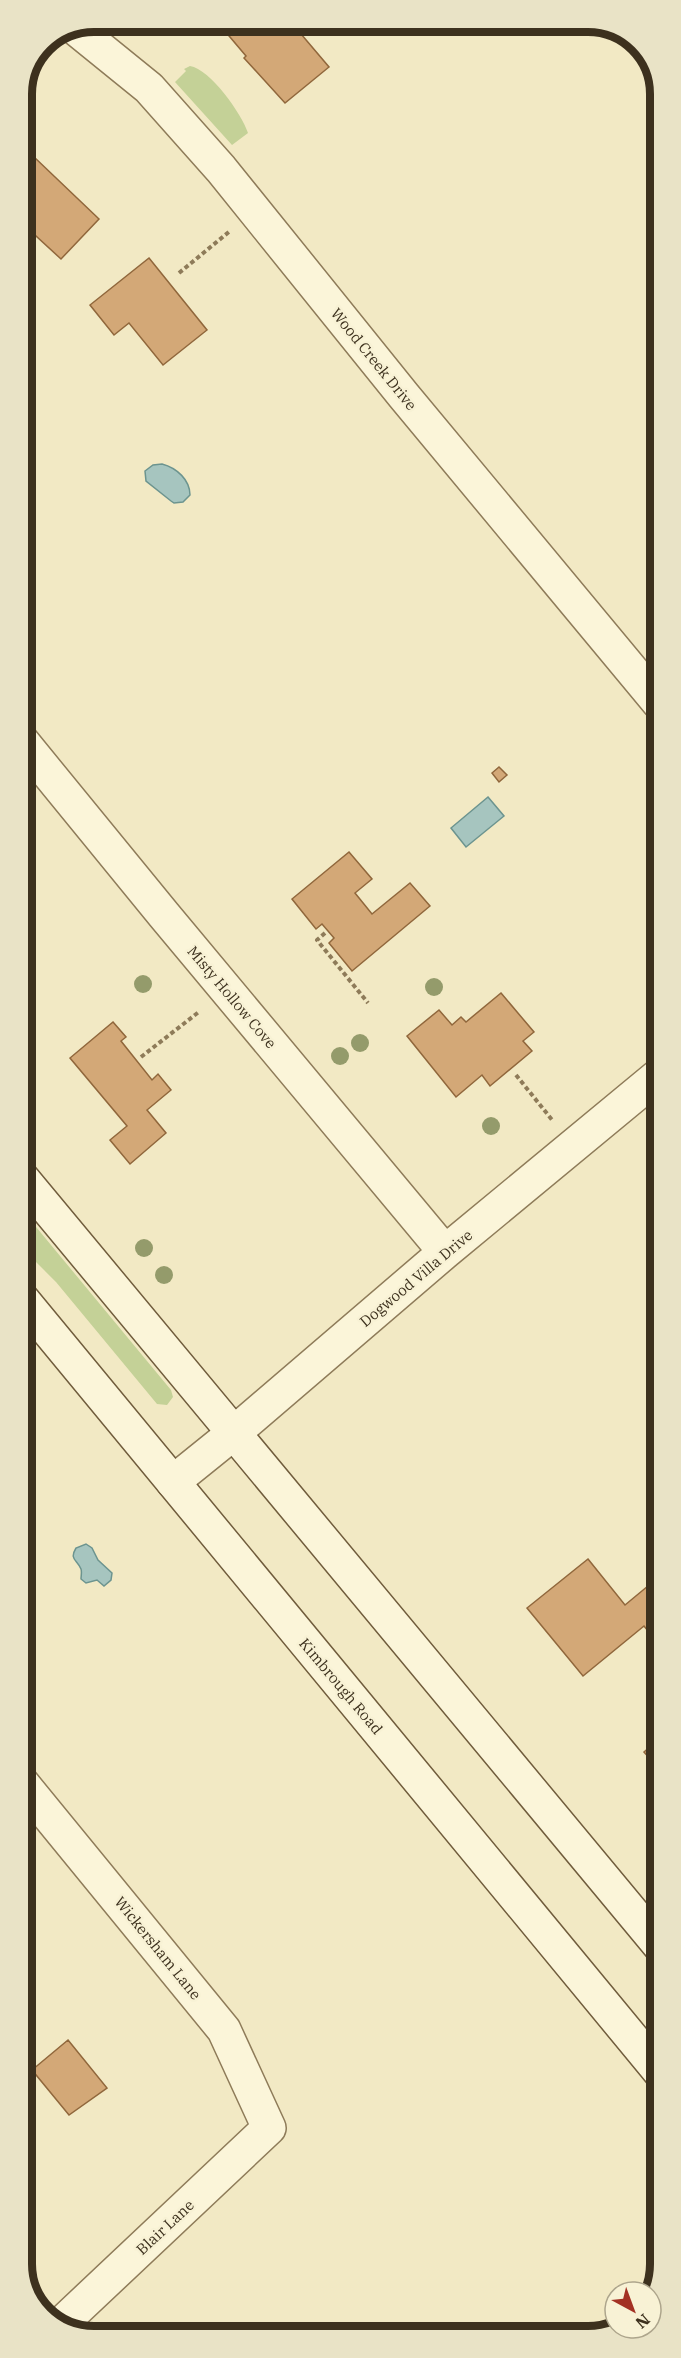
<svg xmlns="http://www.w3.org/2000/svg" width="681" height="2358" viewBox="0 0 681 2358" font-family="'IBM Plex Serif',serif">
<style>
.green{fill:#c4d197}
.water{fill:#a6c5bf;stroke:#6c948f;stroke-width:1.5}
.building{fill:#d3a877;stroke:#90673c;stroke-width:1.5}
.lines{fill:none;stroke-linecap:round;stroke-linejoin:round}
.street-casing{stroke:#8e7b59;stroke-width:36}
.secondary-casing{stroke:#705c3c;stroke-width:36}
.path{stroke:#8e7b59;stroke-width:4;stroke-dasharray:4.5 3;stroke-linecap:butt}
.street{stroke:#fbf5d9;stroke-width:33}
.secondary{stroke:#fbf5d9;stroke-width:33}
.tree{fill:#949b6b}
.labels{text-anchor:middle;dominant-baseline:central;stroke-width:5;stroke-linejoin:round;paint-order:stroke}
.street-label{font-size:15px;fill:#3d311e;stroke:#f8f2d5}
.rim{fill:none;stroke:#3d311e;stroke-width:8}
</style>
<rect width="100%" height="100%" fill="#f2e9c4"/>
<path class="green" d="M 190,66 C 210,69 242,114 248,133 L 232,145 L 175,82 L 186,71 L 184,69 Z
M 22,1210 L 171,1390 L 173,1397 L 167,1405 L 157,1404 L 56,1282 L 22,1248 Z"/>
<path class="water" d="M 162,464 C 177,468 190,480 190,495 L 183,502 L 174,503 L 171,501 L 146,481 L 145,471 L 153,465 Z
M 488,797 L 504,816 L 466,847 L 451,828 Z
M 86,1544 L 92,1548 L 98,1560 L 112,1573 L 111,1580 L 104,1586 L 97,1580 L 86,1583 L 81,1579 C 81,1576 82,1572 81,1569 C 77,1559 69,1560 76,1548 Z"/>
<path class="building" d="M 223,21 L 290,21 L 329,67 L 285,103 L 244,58 L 246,56 L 219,24 Z
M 33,156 L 99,219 L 61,259 L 23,224 L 27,221 L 21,215 L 21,168 Z
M 149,258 L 207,330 L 163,365 L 129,323 L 114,335 L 90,305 Z
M 499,767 L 507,775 L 499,782 L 492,773 Z
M 349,852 L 372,879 L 355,893 L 372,914 L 410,883 L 430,906 L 352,971 L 329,943 L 334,938 L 322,924 L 316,929 L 292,899 Z
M 501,993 L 534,1032 L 523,1041 L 532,1051 L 490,1086 L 482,1075 L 456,1097 L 407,1036 L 439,1010 L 452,1025 L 461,1017 L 466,1022 Z
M 113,1022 L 126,1037 L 121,1041 L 152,1080 L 158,1074 L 171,1090 L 147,1110 L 166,1133 L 130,1164 L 110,1140 L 127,1126 L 70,1058 Z
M 588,1559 L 625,1605 L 660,1576 L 660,1638 L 656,1641 L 644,1626 L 583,1676 L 527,1608 Z
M 660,1738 L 660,1770 L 644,1752 Z
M 68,2040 L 107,2088 L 69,2115 L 32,2070 Z"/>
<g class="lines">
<defs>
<path id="street" d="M 75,28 L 149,88 L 221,169 L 404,396 L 659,703
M 21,740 L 164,915 L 445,1252
M 173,1482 L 235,1432 L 445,1252 L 659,1075
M 22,1783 L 224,2030 L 269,2128 L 60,2325"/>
<path id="secondary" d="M 22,1178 L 660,1946
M 22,1299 L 660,2072"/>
</defs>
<use href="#street" class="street-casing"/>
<use href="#secondary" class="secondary-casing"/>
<path class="path" d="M 179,273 L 230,231
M 325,933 L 317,940 L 368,1003
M 141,1057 L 200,1011
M 516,1075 L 553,1121"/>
<use href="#street" class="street"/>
<use href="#secondary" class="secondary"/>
</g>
<g class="tree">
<circle cx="143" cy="984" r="9"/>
<circle cx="434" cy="987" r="9"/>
<circle cx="360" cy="1043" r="9"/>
<circle cx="340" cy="1056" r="9"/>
<circle cx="491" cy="1126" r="9"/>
<circle cx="144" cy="1248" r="9"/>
<circle cx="164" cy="1275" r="9"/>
</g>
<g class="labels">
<g class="street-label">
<text transform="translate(374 359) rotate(51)">Wood Creek Drive</text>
<text transform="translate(232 997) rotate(50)">Misty Hollow Cove</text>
<text transform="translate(416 1278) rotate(-40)">Dogwood Villa Drive</text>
<text transform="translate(341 1686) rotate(50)">Kimbrough Road</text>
<text transform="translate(158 1948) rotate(51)">Wickersham Lane</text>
<text transform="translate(165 2227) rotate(-43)">Blair Lane</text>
</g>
</g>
<path d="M0 0H681V2358H0ZM94 32H588A62 62 0 0 1 650 94V2264A62 62 0 0 1 588 2326H94A62 62 0 0 1 32 2264V94A62 62 0 0 1 94 32Z" fill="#e9e3c6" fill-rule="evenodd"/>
<path class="rim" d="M94 32H588A62 62 0 0 1 650 94V2264A62 62 0 0 1 588 2326H94A62 62 0 0 1 32 2264V94A62 62 0 0 1 94 32Z"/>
<g transform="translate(633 2310) rotate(139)"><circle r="28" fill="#f8f2d5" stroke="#ada58c" stroke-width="1.5"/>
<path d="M0-4.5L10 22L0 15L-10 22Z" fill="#a33123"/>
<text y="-9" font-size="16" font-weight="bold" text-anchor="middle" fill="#3d311e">N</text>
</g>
</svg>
